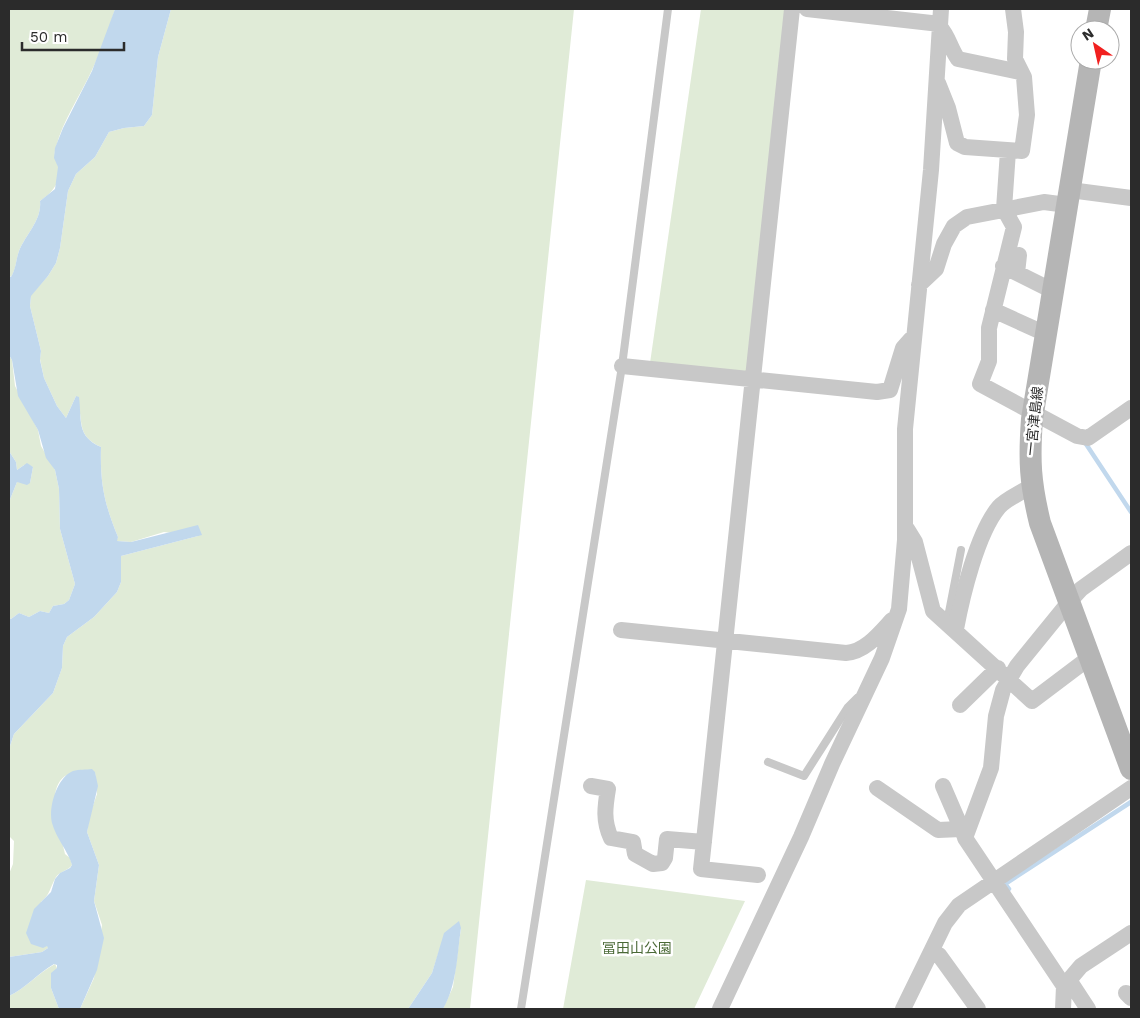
<svg xmlns="http://www.w3.org/2000/svg" width="1140" height="1018" viewBox="0 0 1140 1018" font-family="'Work Sans','Noto Sans JP',sans-serif">
<style>
.green{fill:#e0ebd7}
.water{fill:#c1d8ed}
.lines{fill:none;stroke-linecap:round;stroke-linejoin:round}
.stream{stroke:#c1d8ed;stroke-width:4.5}
.service{stroke:#c8c8c8;stroke-width:8}
.minor{stroke:#c8c8c8;stroke-width:16}
.secondary{stroke:#b5b5b5;stroke-width:22}
.labels{text-anchor:middle;dominant-baseline:central;stroke-width:5;stroke-linejoin:round;paint-order:stroke}
.street-label{font-size:14px;fill:#2b2b2b;stroke:#fff}
.park-label{font-size:14px;fill:#4a6936;stroke:#fff}
</style>
<rect width="100%" height="100%" fill="#fff"/>
<path class="green" d="M 9,9 L 115,9 C 109,29 101,51 92,70 C 80,96 63,120 56,147 C 53,155 56,159 58,166 C 62,182 52,193 40,201 C 42,220 26,234 19,251 C 16,259 16,270 11,277 L 9,275 Z
M 171,9 L 574,9 L 470,1009 L 443,1009 L 453,987 L 461,928 L 439,951 L 432,973 L 408,1009 L 80,1009 L 94,978 L 102,925 L 94,901 L 99,865 L 87,832 L 90,814 L 97,794 L 95,772 C 87,773 72,772 65,776 C 44,791 61,835 65,854 L 70,858 L 72,865 C 68,871 60,871 56,877 C 50,887 50,895 41,902 L 48,948 L 42,952 L 9,957 L 9,874 L 13,864 L 14,841 L 9,836 L 9,749 L 14,734 L 53,693 L 62,668 L 63,646 L 67,637 L 94,617 L 117,592 L 121,582 L 121,556 L 198,536 L 164,532 L 131,542 L 116,541 L 118,537 C 104,503 100,483 101,447 C 74,435 85,419 76,396 L 66,418 L 57,406 L 44,378 L 40,359 L 41,351 L 30,306 L 31,295 L 48,276 L 56,263 L 60,248 L 68,191 L 76,174 L 95,157 L 109,132 L 124,128 L 144,126 L 152,115 L 158,57 Z
M 701,9 L 788,9 L 750,375 L 650,363 Z
M 9,355 L 12,360 L 15,386 L 38,430 L 41,446 L 55,470 L 59,489 L 60,529 L 75,584 L 69,600 L 64,604 L 53,606 L 49,613 L 40,611 L 29,617 L 19,613 L 11,619 L 9,618 L 9,502 L 17,482 L 30,483 L 33,467 L 24,465 L 17,470 L 16,462 L 9,451 Z
M 586,880 L 745,901 L 694,1009 L 563,1009 Z
M 55,964 L 57,968 L 51,988 L 59,1009 L 9,1009 L 9,996 C 26,988 38,973 55,964 Z"/>
<path class="water" d="M 115,9 L 171,9 L 158,57 L 152,115 L 144,126 L 124,128 L 109,132 L 95,157 L 76,174 L 68,191 L 60,248 L 56,263 L 48,276 L 31,296 L 30,306 L 41,351 L 40,360 L 44,378 L 57,406 L 66,418 L 76,396 L 79,397 C 82,420 76,436 101,447 C 100,483 104,503 118,537 L 117,541 L 131,542 L 198,525 L 202,535 L 121,556 L 121,582 L 117,592 L 94,617 L 67,637 L 63,646 L 62,668 L 53,693 L 14,734 L 9,749 L 9,618 L 11,619 L 19,613 L 29,617 L 40,611 L 49,613 L 53,606 L 64,604 L 69,600 L 75,584 L 60,529 L 59,489 L 55,470 L 46,458 L 38,430 L 18,396 L 12,360 L 9,355 L 9,276 L 11,277 C 16,269 16,259 19,251 C 26,234 42,220 40,201 L 55,189 L 58,167 L 54,158 L 55,148 L 63,128 L 92,71 Z
M 9,451 L 16,462 L 17,470 L 27,463 L 33,467 L 30,483 L 27,485 L 17,482 L 9,502 Z
M 92,769 L 95,772 L 98,786 L 87,832 L 99,865 L 94,901 L 104,938 L 97,970 L 80,1009 L 59,1009 L 51,988 L 51,973 L 57,968 L 57,965 L 54,964 C 38,973 26,988 9,996 L 9,957 L 42,952 L 48,948 L 47,946 L 43,948 L 31,944 L 26,933 L 34,909 L 51,892 L 55,879 L 60,873 L 70,868 L 72,865 C 68,851 56,838 52,823 C 48,808 57,777 73,771 C 79,769 86,770 92,769 Z
M 459,921 L 461,928 C 457,955 457,985 443,1009 L 408,1009 L 432,973 L 444,933 Z"/>
<g class="lines">
<path class="stream" d="M 1089,443 L 1086,444 L 1131,512
M 1009,889 L 1005,884 L 1131,802"/>
<path class="service" d="M 943,619 L 949,612 L 961,550
M 768,762 L 804,776 L 848,707 L 857,698
M 521,1009 L 622,366 L 668,9"/>
<path class="minor" d="M 807,9 L 940,24
M 940,27 C 949,37 950,48 958,59 L 1020,72
M 938,83 L 948,108 L 957,143 L 965,147 L 1022,151 L 1027,115 L 1024,77 L 1015,59 L 1016,32 L 1013,9
M 1008,151 L 1004,209 L 1014,227 L 989,328 L 989,361 L 980,384 L 1077,436 L 1088,438 L 1131,408
M 1070,190 L 1131,198
M 1003,266 L 1053,291
M 1017,273 L 1019,255
M 919,285 L 936,269 L 944,244 L 954,226 L 967,217 L 1044,202 L 1067,205
M 993,310 L 1046,334
M 622,366 L 877,392 L 890,390 L 903,348 L 911,339
M 907,529 L 915,542 L 933,611 L 1032,701 L 1089,658
M 956,629 C 962,597 977,533 999,507 C 1006,499 1021,493 1031,486
M 621,630 L 846,653 C 865,652 880,633 892,620
M 960,705 L 998,668
M 591,786 L 608,789 C 605,807 603,821 611,838 L 633,842 L 635,854 L 653,864 L 662,863 L 665,858 L 667,839 L 704,842
M 943,786 L 965,837
M 877,788 L 938,830 L 961,829
M 758,875 L 701,869 L 792,9
M 932,952 L 939,955 L 978,1009
M 1069,980 L 1088,1009
M 1064,986 L 965,838 L 991,768 L 996,716 L 1003,690 L 1017,666 L 1069,602 L 1081,589 L 1131,553
M 1126,993 L 1131,998
M 720,1009 L 801,837 L 832,764 L 882,658 L 899,609 L 905,540 L 905,429 L 931,170 L 941,9
M 903,1009 L 945,923 L 959,905 L 1131,788
M 1063,1009 L 1064,986 L 1081,966 L 1131,933"/>
<path class="secondary" d="M 1096,30 L 1100,9
M 1091,60 L 1032,419 C 1029,460 1030,482 1040,523 L 1131,769"/>
</g>
<g class="labels">
<g class="street-label">
<text transform="translate(1034 421) rotate(-84)">一宮津島線</text>
</g>
<g class="park-label">
<text x="637" y="948">冨田山公園</text>
</g>
</g>
<rect width="1140" height="1018" fill="none" stroke="#2b2b2b" stroke-width="20"/>
<g transform="translate(1095 45) rotate(326)"><circle r="24" fill="#ffffff" stroke="#aaaaaa"/>
<path d="M0-4L9 19L0 12L-9 19Z" fill="#f1201f"/>
<text y="-8" font-size="14" font-weight="bold" text-anchor="middle" fill="#2b2b2b">N</text>
</g>
<path d="M22 42v8h102v-8" fill="none" stroke="#2b2b2b" stroke-width="2.5"/>
<text x="30" y="42" font-size="15" fill="#2b2b2b" stroke="#ffffff" stroke-width="4" paint-order="stroke">50 m</text>
</svg>
